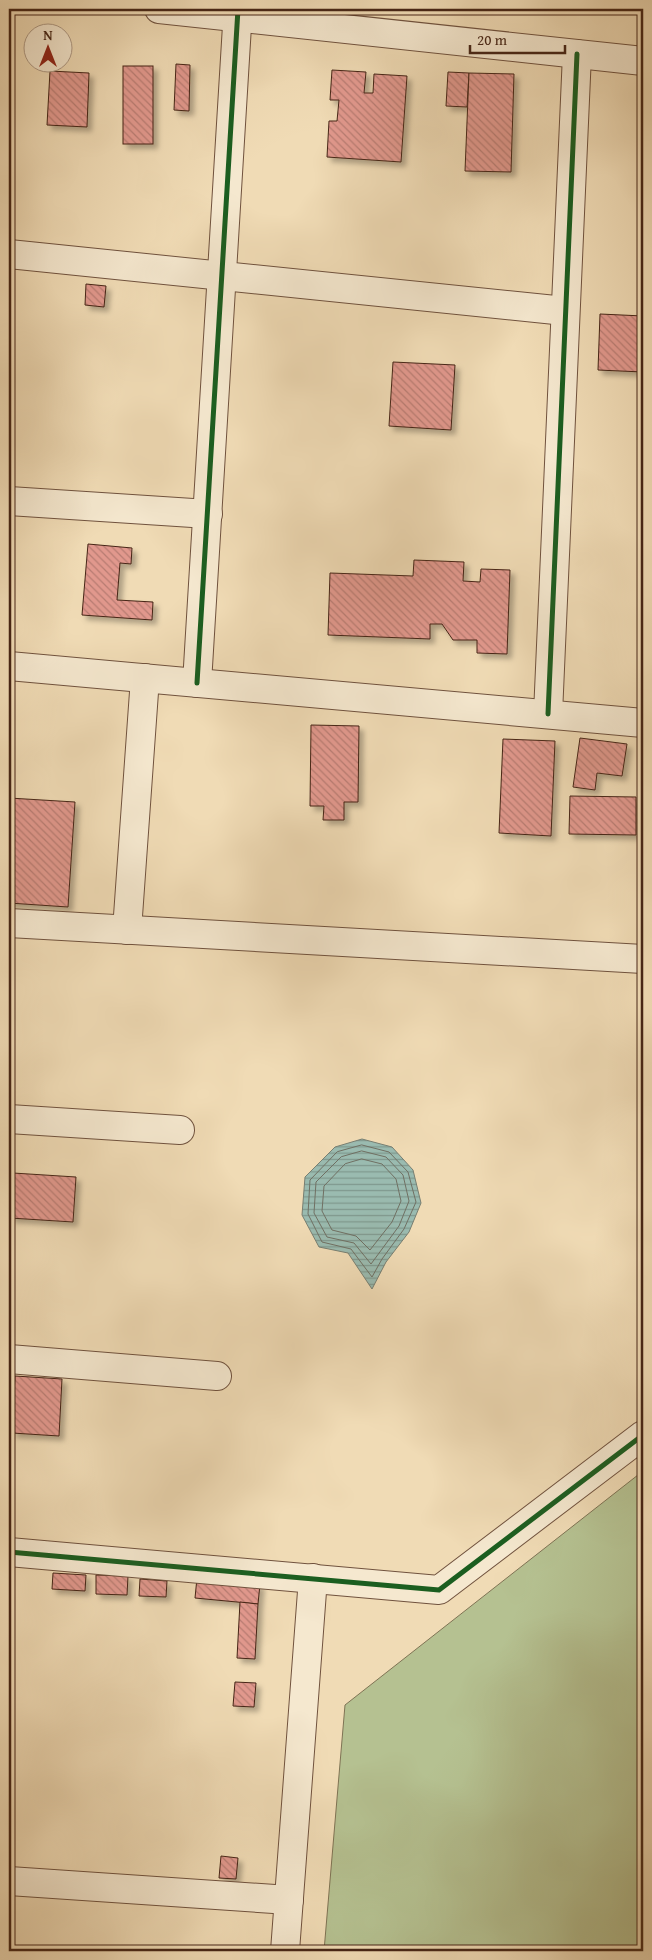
<svg xmlns="http://www.w3.org/2000/svg" width="652" height="1960" font-family="'Gentium Book Plus',serif">
<defs>
<pattern id="water-rules" width="6" height="5" patternUnits="userSpaceOnUse" patternTransform="scale(1.25)"><rect width="6" height="5" fill="#9abbb0"/><path d="M0 2.5h6" fill="none" stroke="#7f988e"/></pattern>
<pattern id="building-back-hatch" width="6" height="6" patternUnits="userSpaceOnUse" patternTransform="scale(1.25)"><rect width="6" height="6" fill="#e1988d"/><path d="M-1 5l2 2M0 0l6 6M5-1l2 2" fill="none" stroke="#b87c72"/></pattern>
<filter id="shadow"><feDropShadow dx="4.5" dy="4.5" stdDeviation="2.5" flood-color="#0004"/></filter>
</defs>
<rect width="100%" height="100%" fill="#f0dbb5"/>
<filter id="stains"><feTurbulence type="fractalNoise" baseFrequency=".004" numOctaves="4"/><feColorMatrix values="0 0 0 0 .2 0 0 0 0 .09 0 0 0 0 .02 0 0 0 .5 -.17"/></filter>
<radialGradient id="worn" r=".72"><stop offset=".6" stop-color="#630" stop-opacity="0"/><stop offset="1" stop-color="#630" stop-opacity=".3"/></radialGradient>
<path fill="#b5c191" stroke="#7e7354" d="M643,1471V1951H324L345,1705Z"/>
<path fill="url(#water-rules)" stroke="#787f72" d="M362,1139L392,1147L413,1170L421,1203L409,1232L386,1262L372,1289L348,1253L319,1247L302,1215L305,1177L335,1147Z"/>
<g fill="none" stroke-linecap="round" stroke-linejoin="round">
<g stroke="#707063" stroke-width="1">
<path d="M362,1145L389,1152L408,1172L416,1202L404,1229L382,1259L372,1277L351,1249L322,1242L308,1214L310,1180L337,1152Z"/>
<path d="M362,1151L386,1157L403,1175L409,1201L399,1226L371,1264L354,1243L327,1237L314,1213L316,1182L341,1157Z"/>
<path d="M362,1159L382,1164L396,1179L401,1201L392,1222L370,1250L356,1236L332,1230L322,1211L324,1186L345,1164Z"/>
</g>
</g>
<g fill="url(#building-back-hatch)" stroke="#462516" filter="url(#shadow)">
<path d="M176,64L190,65L189,111L174,110Z"/>
<rect x="123" y="66" width="30" height="78"/>
<path d="M332,70L366,72L364,93H373L374,74L407,76L401,162L327,157L329,121H337L339,100H330Z"/>
<path d="M50,71L89,73L87,127L47,125Z"/>
<path d="M448,72L469,73L467,107L446,106Z"/>
<path d="M469,73L514,74L511,172L465,171Z"/>
<path d="M86,284L106,286L104,307L85,305Z"/>
<path d="M600,314L643,316V372L598,370Z"/>
<path d="M393,362L455,365L451,430L389,426Z"/>
<path d="M88,544L132,548L131,564L120,563L117,600L153,602L152,620L82,615Z"/>
<path d="M414,560L464,562L463,581L480,582L481,569L510,570L507,654L477,653V640H453L442,624H430V639L328,635L330,573L413,576Z"/>
<path d="M311,725L359,726L358,802H344V820H323L324,806H310Z"/>
<path d="M580,738L627,744L622,776L597,773L595,790L573,787Z"/>
<path d="M503,739L555,741L551,836L499,833Z"/>
<path d="M570,796L636,797V835L569,834Z"/>
<path d="M9,798L75,802L68,907L9,903Z"/>
<path d="M13,1173L76,1177L73,1222L10,1218Z"/>
<path d="M15,1376L62,1379L59,1436L12,1433Z"/>
<path d="M53,1573L86,1575L85,1591L52,1589Z"/>
<path d="M96,1575L128,1576L127,1595L96,1594Z"/>
<path d="M197,1578L260,1584L258,1604L195,1598Z"/>
<path d="M140,1579L167,1581L166,1597L139,1596Z"/>
<path d="M240,1602L258,1604L255,1659L237,1658Z"/>
<path d="M235,1682L256,1683L254,1707L233,1706Z"/>
<path d="M221,1856L238,1858L236,1879L219,1878Z"/>
</g>
<g fill="none" stroke-linecap="round" stroke-linejoin="round">
<g stroke="#70523e" stroke-width="30">
<g id="minor">
<path d="M159,9L643,61"/>
<path d="M9,254L565,311"/>
<path d="M9,501L208,514"/>
<path d="M9,666L643,723"/>
<path d="M197,683L238,9"/>
<path d="M548,714L577,54"/>
<path d="M9,923L643,959"/>
<path d="M127,930L145,678"/>
<path d="M9,1119L180,1130"/>
<path d="M9,1359L217,1376"/>
<path d="M9,1552L439,1590L643,1435"/>
<path d="M9,1881L289,1900"/>
<path d="M285,1951L313,1578"/>
</g>
</g>
<use href="#minor" stroke="#f5e8cf" stroke-width="28"/>
<g stroke="#f5e8cf" stroke-width="8">
<g id="cycleway">
<path d="M197,683L238,9"/>
<path d="M548,714L577,54"/>
<path d="M9,1552L439,1590L643,1435"/>
</g>
</g>
<use href="#cycleway" stroke="#1b5e20" stroke-width="5"/>
</g>
<rect width="652" height="1960" fill="none" stroke="#f0dbb5" stroke-width="30"/>
<rect x="10" y="10" width="632" height="1940" fill="none" stroke="#462516" stroke-width="2.5"/>
<rect x="15" y="15" width="622" height="1930" fill="none" stroke="#462516"/>
<g transform="translate(48 48)"><circle r="24" fill="#f5e8cf" stroke="#af9a85"/>
<path d="M0-4L9 19L0 12L-9 19Z" fill="#8f2418"/>
<text y="-8" font-size="14" font-weight="bold" text-anchor="middle" fill="#462516">N</text>
</g>
<path d="M470 45v8h95v-8" fill="none" stroke="#462516" stroke-width="2.5"/>
<text x="477" y="45" font-size="15" fill="#462516" stroke="#f5e8cf" stroke-width="4" paint-order="stroke">20 m</text>
<rect width="100%" height="100%" filter="url(#stains)"/>
<rect width="100%" height="100%" fill="url(#worn)"/>
</svg>
